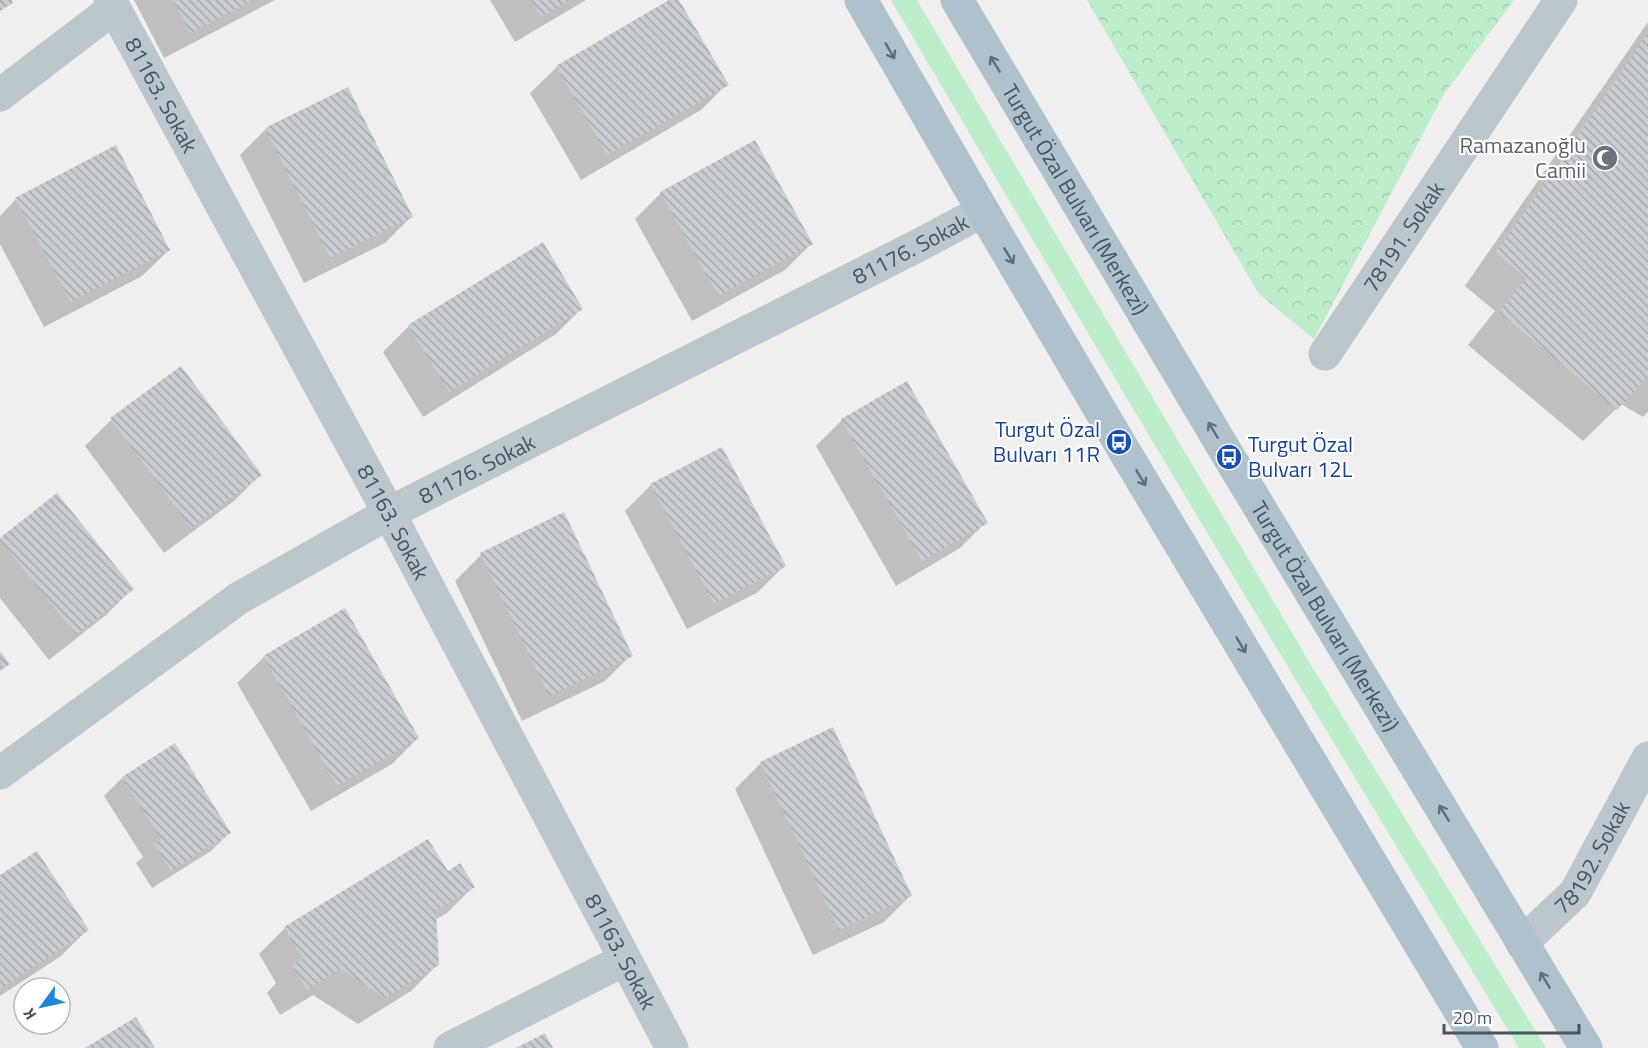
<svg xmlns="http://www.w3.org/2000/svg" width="1648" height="1048" font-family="'Titillium Web',sans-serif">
<defs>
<pattern id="park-crowns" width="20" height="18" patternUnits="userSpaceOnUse" patternTransform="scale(1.5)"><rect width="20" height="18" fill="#bdedca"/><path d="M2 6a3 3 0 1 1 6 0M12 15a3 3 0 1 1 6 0" fill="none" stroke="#a4cdb0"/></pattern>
<pattern id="building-back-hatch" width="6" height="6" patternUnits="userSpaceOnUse" patternTransform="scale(1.5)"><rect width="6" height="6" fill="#c8ccd0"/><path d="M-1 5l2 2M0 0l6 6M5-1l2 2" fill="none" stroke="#a4a8ac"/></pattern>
</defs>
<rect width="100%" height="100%" fill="#f0eeee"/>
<path fill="#bdedca" d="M891,0H917L1314,670L1546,1048H1519C1307,700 1097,351 891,0Z"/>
<path fill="url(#park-crowns)" d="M1087,0H1514L1444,94L1314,339L1259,294Z"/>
<g fill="#0003">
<path d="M134,0H275L164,58Z"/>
<path d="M490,0H586L515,42Z"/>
<path d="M672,0H677L727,84L701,110L581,180L530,93L557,67Z"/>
<path d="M1648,22V412L1643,417L1621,404L1583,441L1468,345L1495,311L1465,286Z"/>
<path d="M266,129L411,217L385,243L304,283L240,155Z"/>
<path d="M661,193L811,244L785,270L692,321L635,219Z"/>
<path d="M16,199L169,250L142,276L44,327L0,244V216Z"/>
<path d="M582,308L556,334L423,417L383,352L409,326Z"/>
<path d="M111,420L260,475L234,501L164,553L85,446Z"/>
<path d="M842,420L986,522L960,548L896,586L816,446Z"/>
<path d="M651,485L784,566L758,592L687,629L625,511Z"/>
<path d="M0,540L132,589L106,615L49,660L0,598Z"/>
<path d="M481,555L631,655L605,681L522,721L455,581Z"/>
<path d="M344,610L418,738L392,764L311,811L237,683L264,657Z"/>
<path d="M174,745L229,833L211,851L152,888L136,863L143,857L104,796L122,778Z"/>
<path d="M761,763L910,896L884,922L813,955L735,789Z"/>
<path d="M447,873L473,887L447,913L435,920L438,964L411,991L358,1024L313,995L280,1015L267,993L276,983L259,954L285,928Z"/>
<path d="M0,877L87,930L61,956L0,996Z"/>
</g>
<g fill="url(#building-back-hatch)">
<path d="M0,0H12L13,3L0,11Z"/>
<path d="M173,0H254L190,33Z"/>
<path d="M531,0H570L541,17Z"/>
<path d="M669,0H679L729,85L607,155L556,66Z"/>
<path d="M1648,33V376L1617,410L1499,312L1526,278L1496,253Z"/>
<path d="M348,87L413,217L330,258L265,128Z"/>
<path d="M755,140L813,244L718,296L660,192Z"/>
<path d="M116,145L170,250L71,302L15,198Z"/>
<path d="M543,242L583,309L449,392L408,325Z"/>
<path d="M181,366L262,475L191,528L110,418Z"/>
<path d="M907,381L988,523L922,561L841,419Z"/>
<path d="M722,447L786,566L714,604L650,484Z"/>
<path d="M57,493L134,589L76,635L0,540V538Z"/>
<path d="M564,512L633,656L549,696L480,553Z"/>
<path d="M345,608L419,738L337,786L263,656Z"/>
<path d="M0,651L10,664L0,671Z"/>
<path d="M833,727L912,896L839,930L760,762Z"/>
<path d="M175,743L231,833L171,871L154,844L161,839L122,777Z"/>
<path d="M428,839L448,871L460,863L475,887L436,911L439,965L385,998L340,969L307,990L292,966L303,959L284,927Z"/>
<path d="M37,851L89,930L0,989V875Z"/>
<path d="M136,1017L155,1048H85Z"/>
<path d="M545,1033L553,1048H516Z"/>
</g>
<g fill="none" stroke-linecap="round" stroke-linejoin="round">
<g stroke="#bcc7cd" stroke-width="33">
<path id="s1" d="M110,0L389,513L672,1048"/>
<path d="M0,95L114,8"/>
<path id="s2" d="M1325,354L1561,0"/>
<path id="s3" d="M0,773L239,598L389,513L919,245L983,211"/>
<path id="s4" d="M1522,943L1575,893L1648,758"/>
<path d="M450,1048L624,960"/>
</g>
<g stroke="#aec1cc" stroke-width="33">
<path d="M861,0L983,211L1119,442L1482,1048"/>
<path id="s5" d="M957,0L1229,457L1586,1048"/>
</g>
</g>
<defs><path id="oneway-shaft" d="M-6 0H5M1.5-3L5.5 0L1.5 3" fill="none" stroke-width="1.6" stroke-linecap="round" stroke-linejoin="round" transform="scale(1.5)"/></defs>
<g stroke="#606f77">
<use href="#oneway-shaft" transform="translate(890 51) rotate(60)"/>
<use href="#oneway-shaft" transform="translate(995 64) rotate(-121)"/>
<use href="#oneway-shaft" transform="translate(1009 256) rotate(59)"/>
<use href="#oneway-shaft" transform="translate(1213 430) rotate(-121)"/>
<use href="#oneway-shaft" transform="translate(1141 478) rotate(59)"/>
<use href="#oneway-shaft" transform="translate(1241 645) rotate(59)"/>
<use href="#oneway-shaft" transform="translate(1444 813) rotate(-121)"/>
<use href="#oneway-shaft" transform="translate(1545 980) rotate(-121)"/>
</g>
<defs>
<g id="mosque-disc" transform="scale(1.35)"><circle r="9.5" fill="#6b7280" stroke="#fff"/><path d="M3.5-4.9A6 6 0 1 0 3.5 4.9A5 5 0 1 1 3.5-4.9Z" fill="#fff"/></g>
<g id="bus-disc" transform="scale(1.35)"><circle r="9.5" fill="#1a4fb4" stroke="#fff"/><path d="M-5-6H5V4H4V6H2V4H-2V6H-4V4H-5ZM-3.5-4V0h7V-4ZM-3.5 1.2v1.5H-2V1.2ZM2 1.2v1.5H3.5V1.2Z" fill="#fff"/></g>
</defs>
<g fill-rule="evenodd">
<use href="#mosque-disc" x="1605" y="158"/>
<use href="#bus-disc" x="1119" y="442"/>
<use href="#bus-disc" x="1229" y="457"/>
</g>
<g text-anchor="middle" stroke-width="4.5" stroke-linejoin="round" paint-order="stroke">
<g font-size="22" fill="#46545b" stroke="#fff">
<text dy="8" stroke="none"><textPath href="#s1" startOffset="108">81163. Sokak</textPath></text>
<text dy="8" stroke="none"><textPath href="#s5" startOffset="232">Turgut Özal Bulvarı (Merkezi)</textPath></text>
<text dy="8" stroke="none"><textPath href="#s2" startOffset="141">78191. Sokak</textPath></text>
<text dy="8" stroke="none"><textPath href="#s3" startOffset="1053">81176. Sokak</textPath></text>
<text dy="8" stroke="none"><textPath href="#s3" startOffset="567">81176. Sokak</textPath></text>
<text dy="8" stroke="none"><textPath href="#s1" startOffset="594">81163. Sokak</textPath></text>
<text dy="8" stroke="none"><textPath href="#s5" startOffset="718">Turgut Özal Bulvarı (Merkezi)</textPath></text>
<text dy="8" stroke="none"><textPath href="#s4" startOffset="112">78192. Sokak</textPath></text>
<text dy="8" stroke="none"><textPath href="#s1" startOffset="1080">81163. Sokak</textPath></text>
</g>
<g font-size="22" fill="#5b616d" stroke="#fff" text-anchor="end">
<text x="1586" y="153">Ramazanoğlu<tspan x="1586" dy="25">Camii</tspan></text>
</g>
<g font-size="22" fill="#164399" stroke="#fff" text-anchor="end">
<text x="1100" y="437">Turgut Özal<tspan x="1100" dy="25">Bulvarı 11R</tspan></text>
<text x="1248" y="452" text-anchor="start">Turgut Özal<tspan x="1248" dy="25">Bulvarı 12L</tspan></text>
</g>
</g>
<g transform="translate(42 1006) rotate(237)"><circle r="28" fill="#ffffff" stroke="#b5bbbd" stroke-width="1.5"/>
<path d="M0-4.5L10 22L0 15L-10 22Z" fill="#1d86db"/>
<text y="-9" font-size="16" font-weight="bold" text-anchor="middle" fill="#46545b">K</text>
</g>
<path d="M1444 1024v9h135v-9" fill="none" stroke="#46545b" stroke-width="3"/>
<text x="1453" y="1024" font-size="18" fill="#46545b" stroke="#ffffff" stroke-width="4.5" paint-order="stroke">20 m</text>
</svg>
